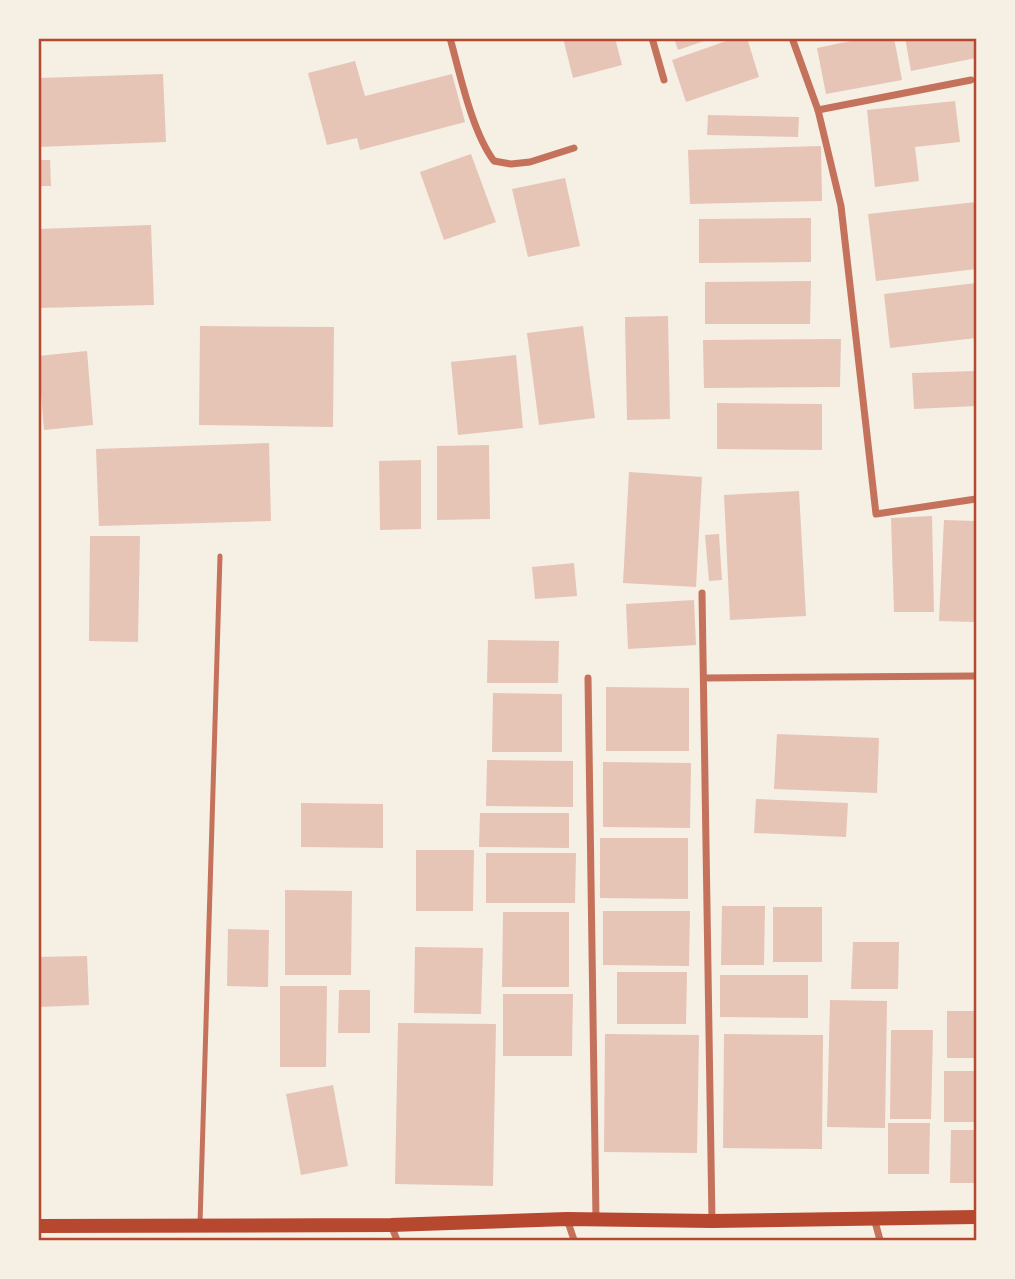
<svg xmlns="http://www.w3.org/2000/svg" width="1015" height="1279" font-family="'PT Serif',serif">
<rect width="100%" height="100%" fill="#f6efe4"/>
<g fill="#e6c5b7">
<path d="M563,38H615L622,65L573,78Z"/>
<path d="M674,38H710V39L678,50Z"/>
<path d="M735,38H747L759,77L686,102L672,60Z"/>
<path d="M865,38H894L902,80L826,94L817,48Z"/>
<path d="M905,38H976V58L911,71Z"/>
<path d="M355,61L365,96L452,74L465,122L360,150L357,138L327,145L308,73Z"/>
<path d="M163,74L166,142L38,147V78Z"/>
<path d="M955,101L960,142L915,147L919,181L875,187L867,110Z"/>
<path d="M708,115L799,117L798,137L707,135Z"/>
<path d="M821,146L822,201L690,204L688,150Z"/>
<path d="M471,154L496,222L444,240L420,172Z"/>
<path d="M38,160H50L51,186H38Z"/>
<path d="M565,178L580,246L528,257L512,189Z"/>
<path d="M976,202V269L876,281L868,214Z"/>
<path d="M811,218V262L699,263V219Z"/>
<path d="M151,225L154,305L38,308V229Z"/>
<path d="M811,281L810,324H705V282Z"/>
<path d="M976,283V338L890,348L884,294Z"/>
<path d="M668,316L670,419L627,420L625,317Z"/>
<path d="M200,326L334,327L333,427L199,425Z"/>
<path d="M583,326L595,418L539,425L527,333Z"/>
<path d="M841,339L840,387L704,388L703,340Z"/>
<path d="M87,351L93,425L44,430L38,356Z"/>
<path d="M516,355L523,428L458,435L451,362Z"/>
<path d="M976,371V406L914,409L912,373Z"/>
<path d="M717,403L822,404V450L717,449Z"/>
<path d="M269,443L271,521L99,526L96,449Z"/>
<path d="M489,445L490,519L437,520V446Z"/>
<path d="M421,460V529L380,530L379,461Z"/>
<path d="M629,472L702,477L696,587L623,583Z"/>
<path d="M799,491L806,616L730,620L724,495Z"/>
<path d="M932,516L934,612H894L891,518Z"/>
<path d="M944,520L976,521V622L939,621Z"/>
<path d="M719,534L722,580L709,581L705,535Z"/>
<path d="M90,536H140L138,642L89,641Z"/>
<path d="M574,563L577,596L535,599L532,567Z"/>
<path d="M694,600L696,645L628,649L626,604Z"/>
<path d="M488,640L559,641L558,683H487Z"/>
<path d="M606,687L689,688V751H606Z"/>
<path d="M493,693L562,694V752H492Z"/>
<path d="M777,734L879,738L877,793L774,789Z"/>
<path d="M487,760L573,761V807L486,806Z"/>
<path d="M603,762L691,763L690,828L603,827Z"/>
<path d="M756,799L848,803L846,837L754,833Z"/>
<path d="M301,803L383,804V848L301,847Z"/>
<path d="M480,813H569V848L479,847Z"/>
<path d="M600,838H688V899L600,898Z"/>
<path d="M416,850H474L473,911H416Z"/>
<path d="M486,853H576L575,903H486Z"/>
<path d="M285,890L352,891L351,975H285Z"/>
<path d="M722,906H765L764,965H721Z"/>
<rect x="773" y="907" width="49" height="55"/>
<path d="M603,911H690L689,966L603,965Z"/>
<path d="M503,912H569V987H502Z"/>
<path d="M228,929L269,930L268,987L227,986Z"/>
<path d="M853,942H899L898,989H851Z"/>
<path d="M415,947L483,948L481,1014L414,1013Z"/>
<path d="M87,956L89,1005L38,1007V957Z"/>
<path d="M617,972H687L686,1024H617Z"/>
<path d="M720,975H808V1018L720,1017Z"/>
<path d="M280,986H327L326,1067H280Z"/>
<path d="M339,990H370V1033H338Z"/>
<path d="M503,994H573L572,1056H503Z"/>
<path d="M830,1000L887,1001L885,1128L827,1127Z"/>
<rect x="947" y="1011" width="29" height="47"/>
<path d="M398,1023L496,1024L493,1186L395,1184Z"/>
<path d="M891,1030H933L931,1119H890Z"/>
<path d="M605,1034L699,1035L697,1153L604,1152Z"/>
<path d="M724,1034L823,1035L822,1149L723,1148Z"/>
<rect x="944" y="1071" width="32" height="51"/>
<path d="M333,1085L348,1166L301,1175L286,1094Z"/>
<path d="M888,1123H930L929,1174H888Z"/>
<path d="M951,1130H976V1183H950Z"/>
</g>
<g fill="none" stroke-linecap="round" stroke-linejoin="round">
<path stroke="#c5725c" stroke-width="5" d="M200,1224L220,556"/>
<g stroke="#c5725c" stroke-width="7">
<path d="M450,38C460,74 472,132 494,161L511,164L530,162L574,148"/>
<path d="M652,38L664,80"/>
<path d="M792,38L818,110L841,206L876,514L976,499"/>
<path d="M818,110L971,80"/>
<path d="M702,593L712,1221"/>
<path d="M588,678L596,1219"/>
<path d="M704,678L976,676"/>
<path d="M874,1218L880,1240"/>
<path d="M567,1219L574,1240"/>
<path d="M391,1225L397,1240"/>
</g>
<path stroke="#b5482f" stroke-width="14" d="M38,1226L391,1225L567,1219L712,1221L976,1217"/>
</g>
<rect width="1015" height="1279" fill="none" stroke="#f6efe4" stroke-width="80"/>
<rect x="40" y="40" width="935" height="1199" fill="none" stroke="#b5482f" stroke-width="2.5"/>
</svg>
